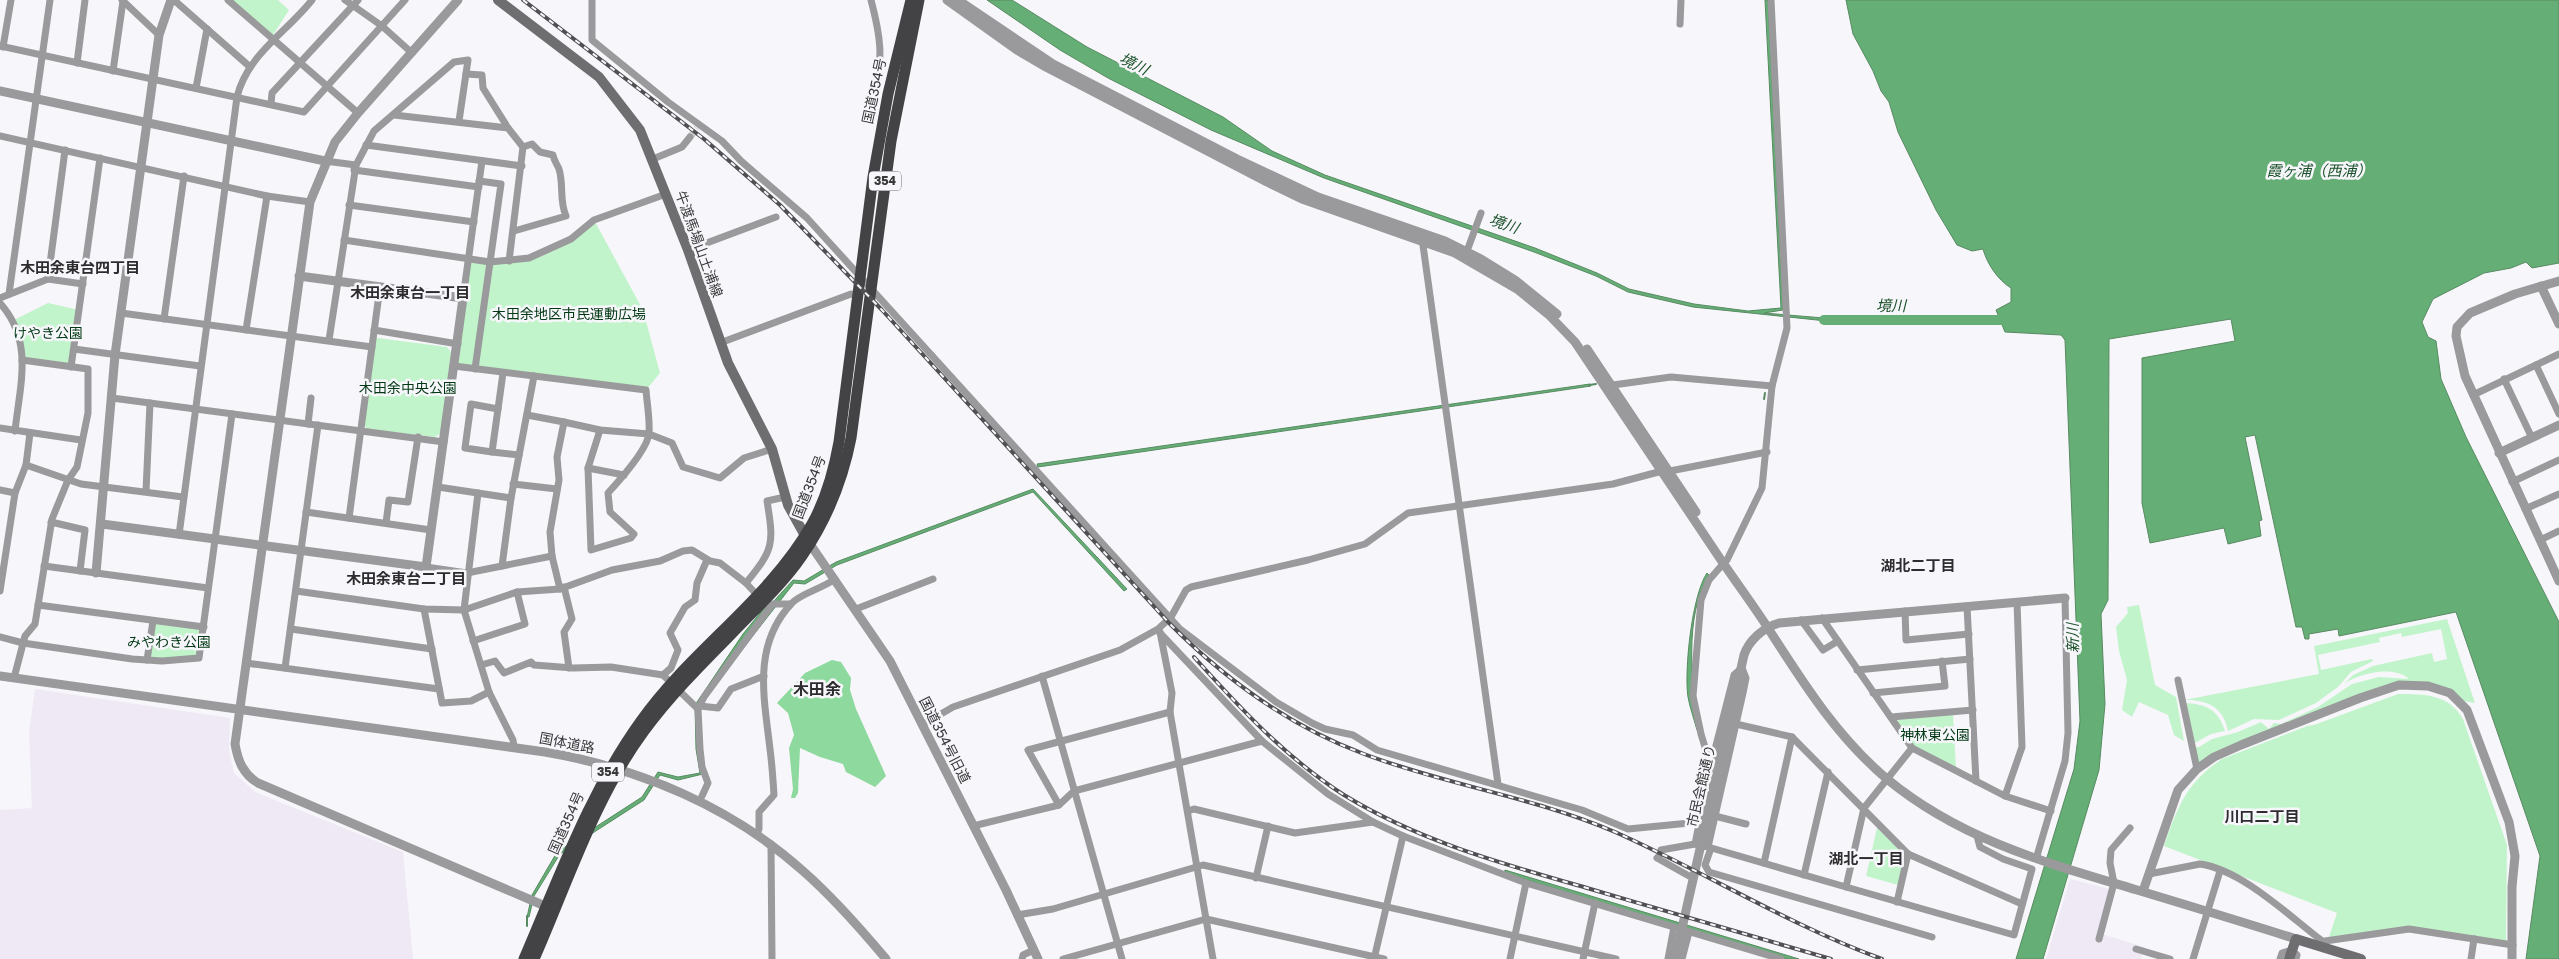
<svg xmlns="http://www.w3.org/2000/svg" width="2559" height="959" font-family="'Golos Text','Noto Sans JP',sans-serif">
<rect width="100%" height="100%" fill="#f7f6fa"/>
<g fill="#eee9f4">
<path d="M35,689L230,718L229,750L234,773L255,792L403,852L413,959H0V810L32,808L29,732Z"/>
<path d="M2070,879L2113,890L2102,934L2144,947L2141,959H2046Z"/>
</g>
<g fill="#c2f4cb">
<path d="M232,0H278L289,10L273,35Z"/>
<path d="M594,220L643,310L660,373L646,390L454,366L469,258L509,261L558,247Z"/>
<path d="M48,303L79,310L71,367L22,360L14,320Z"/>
<path d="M378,338L447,347L451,352L441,433L435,437L367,429L364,425L375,339Z"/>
<path d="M2139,605L2155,685L2176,697L2184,741L2174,735L2168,715L2139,702L2132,717L2122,710L2127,680L2119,651L2116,627L2128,613L2127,607Z"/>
<path d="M2447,619L2475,703L2463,701L2458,696L2398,683L2198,767L2193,747H2199L2212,739L2238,732L2261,722L2269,729L2274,723L2281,724L2318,707L2352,684L2379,677L2409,679C2394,665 2359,673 2344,684L2353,675L2373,666L2432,653L2434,662L2447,659L2441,629L2402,637L2401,633L2379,638L2380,642L2318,655L2321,670L2372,659L2373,661L2351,672L2338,687L2316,703L2279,720L2254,719L2228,731C2224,707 2206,699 2184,700L2319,674L2314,646Z"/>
<path d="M153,621L204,627L199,658L147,660Z"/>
<path d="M2398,694C2424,694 2449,694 2463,719L2507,845L2506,942L2409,928L2329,937L2337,913L2164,846C2178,806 2186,783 2222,759L2307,726L2314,725Z"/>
<path d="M2184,703C2206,704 2218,709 2225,731L2211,734L2193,744Z"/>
<path d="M1953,714L1956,768L1914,747L1897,722L1899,719Z"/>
<path d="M1877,828L1905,855L1898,885L1866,876Z"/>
</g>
<path fill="#8ed99e" d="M832,660L841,662L851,678L850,690L856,709L886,776L875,787L846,772L843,764L820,757L800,748L798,793L795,798H791L793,789L789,748L794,735L788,713L777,703L805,673Z"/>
<g fill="#65ae75" stroke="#588b63">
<path d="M987,0H1012L1087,47L1223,117L1272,151L1325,175L1535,248L1597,273L1629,289L1694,304L1748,311L1781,308L1765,0H1768L1783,310L1764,313L1836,319V322L1693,307L1628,292L1596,276L1534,252L1324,178L1211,130L1108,78L1060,50Z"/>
<path d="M1846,0H2559V263L2532,268L2526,262L2511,268L2484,273L2433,299L2422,322L2428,337L2436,341L2441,379L2466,437L2559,622V959H2526L2540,856L2456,612L2339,636L2338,629L2309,634V639H2305L2302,627H2296L2255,435L2245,437L2262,520L2259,521L2261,536L2228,544L2224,528L2150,543L2142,503V358L2235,341L2231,319L2109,339L2108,600L2101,614L2105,704L2099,770L2043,959H2016L2074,769L2080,721L2065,340L2061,335L2005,332L1996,310L2011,302V288C1998,280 1987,264 1983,249L1972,251L1957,245L1936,210L1898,132L1889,102L1881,91L1873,71L1853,34Z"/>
<path d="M1590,384L1591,386L1038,467L1037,464Z"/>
<path d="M1033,489L1127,589L1124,591L1033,492L837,565L805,584L794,583L698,706L703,774L678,780L660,775L644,800L560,854L534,896L529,917H527L532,895L557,852L642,797L658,772L678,777L700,773L696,749L695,705L743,634L769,602H773L793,580L804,581L836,562Z"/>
<path d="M1707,573L1709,575C1683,617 1693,683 1697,730C1694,719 1690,708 1688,697C1684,670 1692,595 1707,573Z"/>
<path d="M1505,870L1799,959H1787L1504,873Z"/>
</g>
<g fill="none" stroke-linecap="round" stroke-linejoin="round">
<g stroke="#588b63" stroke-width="2">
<path d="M1589,385L1596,384"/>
<path d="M1764,399L1765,393"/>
<path d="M527,916V926"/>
</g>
<path stroke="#65ae75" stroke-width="10" d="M1824,320H2014"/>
<path stroke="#d1d0d4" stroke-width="7" stroke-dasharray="7 3.5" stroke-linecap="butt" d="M690,137L697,128"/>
<g stroke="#9a999b" stroke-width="7">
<path d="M122,0L159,35"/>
<path d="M174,0L249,66"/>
<path d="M228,0L358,113"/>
<path d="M345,0L382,26L412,53"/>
<path d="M592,0V40L668,102L722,141L741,161L807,218L1180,629L1276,702L1312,723L1325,729L1353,735L1377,750L1582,810L1628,829L1700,822"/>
<path d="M871,0C881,38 883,56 875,94"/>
<path d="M1680,24L1681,0"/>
<path d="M0,46L304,112L405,0"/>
<path d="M3,47L11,0"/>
<path d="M77,63L85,0"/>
<path d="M113,71L123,1"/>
<path d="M466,74L482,75L483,88L508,128"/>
<path d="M196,88L207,29"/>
<path d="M271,104L272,93L358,0"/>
<path d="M394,115L508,128L523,147L509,261"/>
<path d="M0,136L267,196L310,202"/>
<path d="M366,145L522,166"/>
<path d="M653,159L682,147L690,137"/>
<path d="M325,161L356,165"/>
<path d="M354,170L479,187"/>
<path d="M349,205L474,222"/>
<path d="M514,231L566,216C559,201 564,185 559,169C557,164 554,161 553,155L540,152L532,144L523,147"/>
<path d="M1422,238L1498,784"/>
<path d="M344,240L490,262L529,258L571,239L594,220L666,194"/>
<path d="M688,250L776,217"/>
<path d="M1467,251L1481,213"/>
<path d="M48,279L65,150"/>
<path d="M9,294L50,0"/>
<path d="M0,298L48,279L83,284"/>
<path d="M463,298L482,161"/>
<path d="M0,303C34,341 20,384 15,431"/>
<path d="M121,313L372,347"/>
<path d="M164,319L184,176"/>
<path d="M246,330L267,196"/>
<path d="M374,330L458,344"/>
<path d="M329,340L356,165L374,131L454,62L468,60L459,121"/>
<path d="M720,343L851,294"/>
<path d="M74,349L200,366"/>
<path d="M2536,365L2559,414"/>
<path d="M454,366L646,390C647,404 650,419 649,433C648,449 619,481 608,493L610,512L634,534L631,538L591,550L588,468L600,430"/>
<path d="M71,367L100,158"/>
<path d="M475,369L501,184L479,181"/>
<path d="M503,373L492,452L519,455"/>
<path d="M2504,379L2532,438"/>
<path d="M1613,385L1671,377L1772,386"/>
<path d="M2473,395L2559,354"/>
<path d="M112,398L444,442"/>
<path d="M527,415L564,422"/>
<path d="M308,424L311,398"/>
<path d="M0,428L81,440"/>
<path d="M492,452L465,448L471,404L498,409"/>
<path d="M26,465L81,484L183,497"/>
<path d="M588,468L624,475"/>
<path d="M1666,474L1670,471L1767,452"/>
<path d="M2512,482L2559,460"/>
<path d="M513,484L557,489"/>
<path d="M438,487L511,498"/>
<path d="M0,490L15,493L26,465L30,433"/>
<path d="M146,491L150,403"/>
<path d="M478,493L464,610L489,692L513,740L514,747"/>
<path d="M2525,509L2559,494"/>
<path d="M306,512L431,530"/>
<path d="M349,518L380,287"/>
<path d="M51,522L85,530L80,571"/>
<path d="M386,523L389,500L408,502L418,437"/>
<path d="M179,535L237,97C247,55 286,33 312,0"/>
<path d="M2540,540L2559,531"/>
<path d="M1727,560L1762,488L1772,386L1787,328L1771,0"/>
<path d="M44,566L208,588"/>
<path d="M502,566L511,498L534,376"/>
<path d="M426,567L467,573L552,556"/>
<path d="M746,583C774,549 774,544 767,501L785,497"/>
<path d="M564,587L572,619L564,632L569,668"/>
<path d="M560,589L552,556L550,532L559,480L557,457L564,422L600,430L649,434L672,443L683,467L720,478L744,458L772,449"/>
<path d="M0,591L15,493"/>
<path d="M296,591L424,609L464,610L517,592L560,589L612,570L660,561L683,551L692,550L710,561L720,563L746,583L757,595"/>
<path d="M769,604H790"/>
<path d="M38,605L204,627"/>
<path d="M1967,606L1976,781"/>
<path d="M424,609L442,703L471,701L489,692"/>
<path d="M856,609L933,579"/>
<path d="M1905,611L1906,640L1969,634"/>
<path d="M1822,618L1912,748L2005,796L2051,811"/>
<path d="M1801,620L1823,650L1838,641"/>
<path d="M291,629L432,649"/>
<path d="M1160,632L1172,693L1170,712L1179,764L1213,959"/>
<path d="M1160,633L1262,741L1328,794L1373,822L1403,836L1526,883L1781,959"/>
<path d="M0,637L23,643L132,659L162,661L199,658L232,414"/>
<path d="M473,641L525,624L517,592"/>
<path d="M147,660L153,621"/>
<path d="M246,663L439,689"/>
<path d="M481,665L495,661L504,673L531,662L534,665L573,668L611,667L663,675"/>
<path d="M285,668L318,425"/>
<path d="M1742,668L1746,678L1743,693L1708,847L1695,844L1712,761L1734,675Z"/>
<path d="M1857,670L1970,659"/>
<path d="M1042,676L1122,959"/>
<path d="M14,678L25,636L35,624L52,519L68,480L77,467L88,413V369L22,360"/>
<path d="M2178,680L2197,769"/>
<path d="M1873,693L1945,686L1942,661"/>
<path d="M700,706L718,708L731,689L764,676"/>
<path d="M698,709L663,675L671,668L678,650L670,633L685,607L695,600L697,583L707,560"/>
<path d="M1891,717L1973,710"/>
<path d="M1736,724L1792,737L1908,854L2022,904"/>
<path d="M922,725L953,707L1120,650L1158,629L1171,617L1186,590L1191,587L1308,560L1365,544L1408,513L1613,484L1666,470"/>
<path d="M1912,748L1864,808L1846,887L2014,935L2032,869L2003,859L1980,847L1977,836"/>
<path d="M1712,761L1708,757L1701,734L1693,696L1701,600L1709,580L1723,564"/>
<path d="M702,796L708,783L702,767L700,749L698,709L704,697L771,606"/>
<path d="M2005,796L2022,747L2017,602"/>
<path d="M1059,805L1028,750L1170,712"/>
<path d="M1188,811L1194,809L1295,833L1373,822"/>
<path d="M1715,816L1746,824"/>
<path d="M973,826L1059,805L1074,791L1262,741"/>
<path d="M757,834L759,829V812L774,795C773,779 772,764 770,749C764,697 752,645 792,603C800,594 823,588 835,579"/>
<path d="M771,844L772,959"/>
<path d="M1708,847L1846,887"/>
<path d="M1711,848L1705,865L1709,872L1932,937"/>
<path d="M1661,850L1695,844"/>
<path d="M1659,856L1657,858L1689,876"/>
<path d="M2036,859L2065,761L2068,733L2065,598"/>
<path d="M1764,863L1792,737"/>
<path d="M2149,874L2200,864C2242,870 2288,915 2321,940"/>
<path d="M1804,875L1828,772"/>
<path d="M1256,878L1268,826"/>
<path d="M1897,902L1908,854"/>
<path d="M1017,915L1053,909L1203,865L1616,959"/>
<path d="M2099,939L2114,883L2110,863L2111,850L2130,828"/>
<path d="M2325,941L2409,929L2513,945"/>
<path d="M2136,949L2170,959"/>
<path d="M1022,959L1023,955L1034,950"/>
<path d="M1063,959L1206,919L1384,959"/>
<path d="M1374,959L1403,836"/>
<path d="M1510,959L1526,883"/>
<path d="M1583,959L1595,903"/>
<path d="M1668,959L1674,927"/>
<path d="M1682,959L1689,932"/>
<path d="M2193,959L2220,871"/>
<path d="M2280,959L2282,953L2292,950L2297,955L2296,959"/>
<path d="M2471,959L2474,939"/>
</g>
<g stroke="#9a999b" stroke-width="9">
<path d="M458,0L358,113L335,142L310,202L235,744C238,761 243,774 258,783L552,909"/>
<path d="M947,0L1017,50L1046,67L1267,182L1302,199L1455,253L1517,289L1549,315L1575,342L1713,548C1730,574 1749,599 1766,625C1802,681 1836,736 1887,779C1961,840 2047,863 2137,890C2190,906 2243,922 2296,939"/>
<path d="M958,0L1053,64L1237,159L1318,197L1445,241L1481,259L1515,280L1557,314"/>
<path d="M0,91L325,161"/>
<path d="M2559,281L2515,294L2470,313L2457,327L2456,336L2465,376L2559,581"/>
<path d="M2541,286L2559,324"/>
<path d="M1587,349L1696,512"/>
<path d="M2499,453L2559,425"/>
<path d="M102,524L426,567L463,298L299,276"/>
<path d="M810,544L890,661L1006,890L1038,959"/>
<path d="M96,573L115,355L159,35L171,0"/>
<path d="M0,676L545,752C639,768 732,807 803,871C834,898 860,928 886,959"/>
<path d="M2143,891L2178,790L2197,769L2214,757L2241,745L2360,698L2399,685L2428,686L2450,693L2467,710L2509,822L2515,856L2512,887V959"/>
<path d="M1675,959L1744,655C1749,640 1764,627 1779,623L2065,598"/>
</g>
<g stroke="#6e6d70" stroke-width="10">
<path d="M498,0L599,77L640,130L688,250L728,363L772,449L788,505L808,541"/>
<path d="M2289,959L2296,939L2361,959"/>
</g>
<g stroke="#434244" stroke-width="11">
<path d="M524,959C559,878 589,793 641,721C691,650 769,600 812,524C826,499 834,470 839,442L873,177L888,94L911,0"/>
<path d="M534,959C568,882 594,799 644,731C675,689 713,653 749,616C768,597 787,578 802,556C826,521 843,479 851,438L891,141L919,0"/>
</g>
<g stroke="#504f52" stroke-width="4">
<g id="rail">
<path d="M523,0L704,139L780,205L882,310L1170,624C1226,680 1289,726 1364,754C1446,785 1534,797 1615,832C1705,872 1789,925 1882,959"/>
<path d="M1194,657C1239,707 1286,758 1344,795C1419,841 1503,864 1587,888C1668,912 1749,935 1831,959"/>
</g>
</g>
<use href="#rail" stroke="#f7f6fa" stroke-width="2" stroke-dasharray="5.5" stroke-linecap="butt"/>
</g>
<g text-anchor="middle" stroke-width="5" stroke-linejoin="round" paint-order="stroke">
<g fill="#f7f6fa" stroke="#727174" stroke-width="1">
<rect x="869" y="171.5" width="32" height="19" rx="4"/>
<rect x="592" y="762.5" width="32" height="19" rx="4"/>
</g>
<g font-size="12" font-weight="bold" fill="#39383a">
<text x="885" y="185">354</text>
<text x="608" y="776">354</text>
</g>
<g font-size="14" fill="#39383a" stroke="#f7f6fa">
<text transform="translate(874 91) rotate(-78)" y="5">国道354号</text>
<text transform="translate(699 244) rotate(70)" y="5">牛渡馬場山土浦線</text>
<text transform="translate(809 487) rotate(-69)" y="5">国道354号</text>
<text transform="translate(945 740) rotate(63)" y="5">国道354号旧道</text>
<text transform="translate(567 743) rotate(11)" y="5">国体道路</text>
<text transform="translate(1701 786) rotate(-77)" y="5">市民会館通り</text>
<text transform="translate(566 823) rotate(-66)" y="5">国道354号</text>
</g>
<g font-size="14" fill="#003813" stroke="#f7f6fa">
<text x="569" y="319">木田余地区市民運動広場</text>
<text x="48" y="338">けやき公園</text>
<text x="408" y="393">木田余中央公園</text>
<text x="169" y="647">みやわき公園</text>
<text x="1935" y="740">神林東公園</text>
</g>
<g font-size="15" font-style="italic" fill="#1b512a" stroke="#f7f6fa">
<text transform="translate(1134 64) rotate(27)" y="5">境川</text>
<text x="2319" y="176">霞ヶ浦（西浦）</text>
<text transform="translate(1504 224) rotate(19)" y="5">境川</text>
<text x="1891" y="311">境川</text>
<text transform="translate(2073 638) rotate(-91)" y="5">新川</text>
</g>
<g font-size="15" font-weight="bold" fill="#2e2c2f" stroke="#f7f6fa">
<text x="80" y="273">木田余東台四丁目</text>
<text x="410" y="298">木田余東台一丁目</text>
<text x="1918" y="571">湖北二丁目</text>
<text x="406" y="584">木田余東台二丁目</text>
<text x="2262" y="822">川口二丁目</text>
<text x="1866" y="864">湖北一丁目</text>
</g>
<g font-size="16" font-weight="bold" fill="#2e2c2f" stroke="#f7f6fa">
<text x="817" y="695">木田余</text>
</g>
</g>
</svg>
